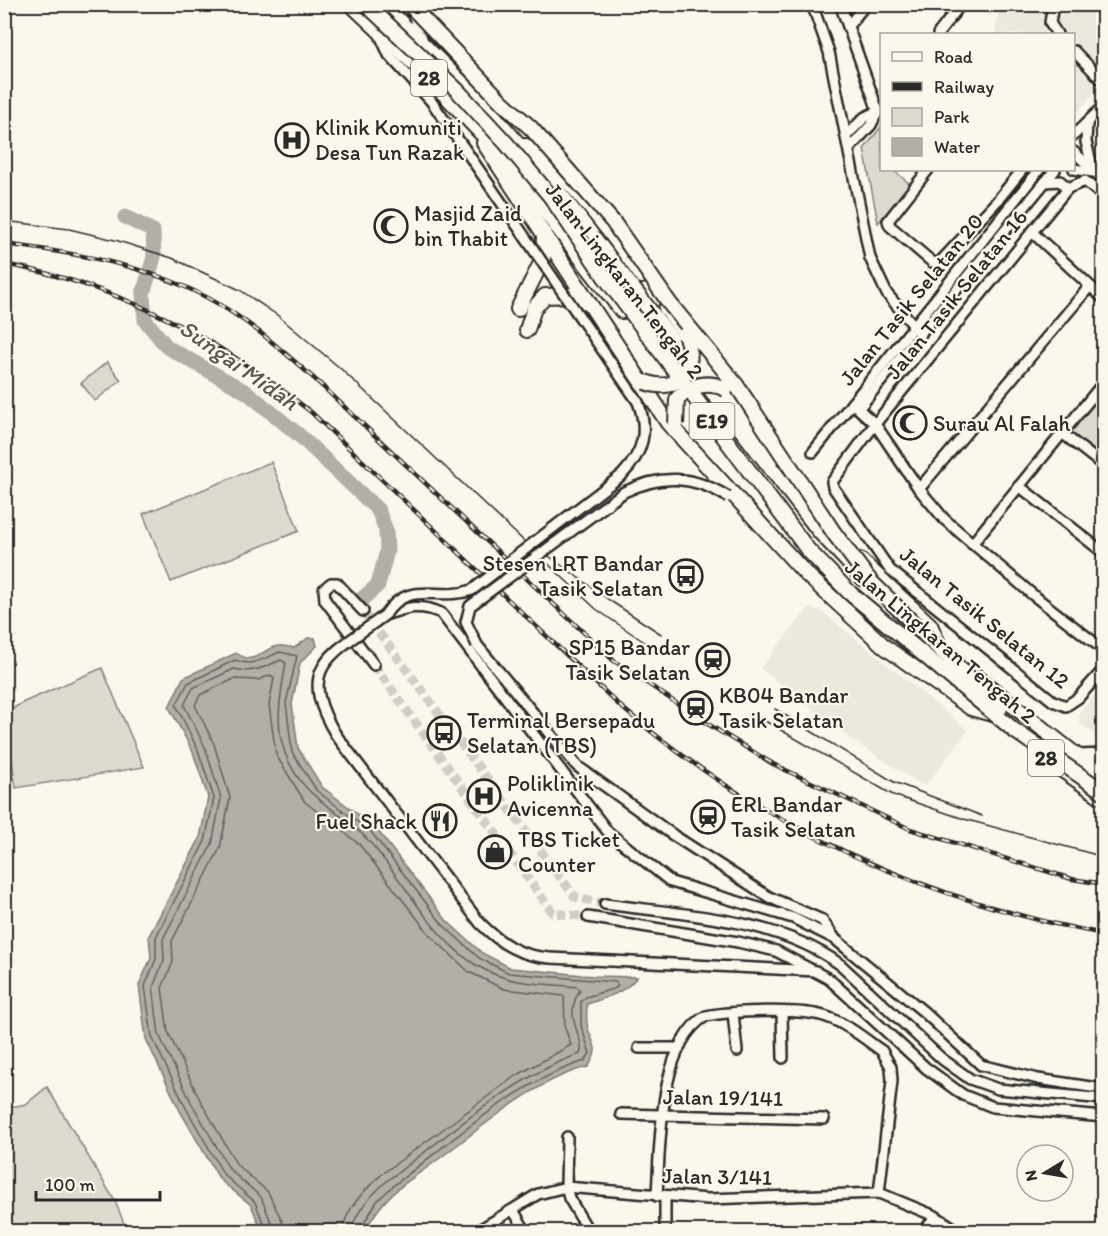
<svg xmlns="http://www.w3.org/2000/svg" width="1108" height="1236" font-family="Itim,sans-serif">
<rect width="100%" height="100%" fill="#fbf7ec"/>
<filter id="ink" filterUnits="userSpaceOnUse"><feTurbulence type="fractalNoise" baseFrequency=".0167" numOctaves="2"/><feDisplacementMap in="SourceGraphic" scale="12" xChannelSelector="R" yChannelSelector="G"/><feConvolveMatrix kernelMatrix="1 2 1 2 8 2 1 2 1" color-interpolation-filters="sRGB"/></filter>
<g filter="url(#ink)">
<g fill="#ebe8de">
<path d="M1000,5H1103V83L1074,116V34H995Z"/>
<path d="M809,608L820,610L968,730L926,785H922L852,740L760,668Z"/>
<path d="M1103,686V739L1079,723L1080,712Z"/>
</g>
<g fill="#dddad0" stroke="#84827e" stroke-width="1.5">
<path d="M881,127L882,170H893L910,184L878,223L864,149Z"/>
<path d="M107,362L121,380L95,401L81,383Z"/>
<path d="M1103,386V461L1067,432Z"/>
<path d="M271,462L299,531L171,582L143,514Z"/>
<path d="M102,668L144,767L16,788L5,713L24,702Z"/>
<path d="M47,1087L115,1201L127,1231H5V1108L26,1104Z"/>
</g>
<path fill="#b1afa7" stroke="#7b7a75" stroke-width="1.5" d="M308,638H315L317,646L300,663L292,704L298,748L322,787L375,827L447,921L482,953L511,968L593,976L637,977C623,994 607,997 587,1004C587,1010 586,1017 587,1023C590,1044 603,1045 588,1067C539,1077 477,1131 436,1161C418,1175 396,1187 382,1205C375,1213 370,1223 364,1231H262L251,1205L220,1180L180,1111L146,1039L139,985L151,958L149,936L200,838L208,797L193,752L169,707L183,678L236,653C257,667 260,649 278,646C282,645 289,647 294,648Z"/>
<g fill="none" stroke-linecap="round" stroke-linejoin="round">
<g stroke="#61605d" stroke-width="1.5">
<path d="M267,1232L255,1202L224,1175L186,1108L152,1037L145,986L156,959V937L205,841L214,798L198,750L176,705L188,683L235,660C253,667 263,659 280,652L297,656L286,703L292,752L317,791L371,832L443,925L479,958L509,973L615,982L618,985L616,988L586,997L581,1001V1026L590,1053L585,1061C516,1082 450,1143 393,1186L377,1201L359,1232"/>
<path d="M275,1232L261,1197L230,1170L192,1104L159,1035L153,987L164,960L163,939L212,844L221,798L205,747L184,705L193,688L234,669C253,674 264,667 281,660L286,663C281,692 274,724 285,753C302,799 337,807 366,838C403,877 429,936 476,965C511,986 539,983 577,987L580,990C561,1019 587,1039 580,1054C515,1075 444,1139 388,1180C375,1192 353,1212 352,1232"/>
<path d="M284,1232L282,1221L268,1192L237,1165L200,1100L168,1032L162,988L173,962L172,941L220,848L230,798L214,744L195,705L200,695L234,679L258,680L271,675L274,678L269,705L276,755L305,802L359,844L430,935L469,972L504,989L564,996L565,1028L571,1045L514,1077L382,1174C367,1188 344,1209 343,1232"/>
</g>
<path stroke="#b1afa7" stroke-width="15" d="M125,217L153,231L154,257L143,294L145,320L167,347L248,393L300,436L378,510L386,530L387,551L378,585L362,599"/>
<g stroke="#d1cec5" stroke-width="9" stroke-dasharray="9 4.5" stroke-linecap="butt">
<path d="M363,611L575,897L605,904"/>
<path d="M374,665L553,913L588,917"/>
</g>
<g stroke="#2b2b2b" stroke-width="14">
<g id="minor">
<path d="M812,4L829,52L870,258L887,294L921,334"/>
<path d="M840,4L878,111"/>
<path d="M1053,4L1050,23L1057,34"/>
<path d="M410,7L422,38"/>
<path d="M848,26L866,4"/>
<path d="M938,34L961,4"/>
<path d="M380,35L389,55L431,101L464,148"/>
<path d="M1074,51L1104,82"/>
<path d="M1087,123L1086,142L1093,170"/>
<path d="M847,135L865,117L878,111L871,125L849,149"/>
<path d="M1074,135L1104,106"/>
<path d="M1074,152L1104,180"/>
<path d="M1074,169L1093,172"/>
<path d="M928,170L888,221L890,226L932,262L939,263L997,201L1022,170"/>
<path d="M1045,182L1060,181L1068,188"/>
<path d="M1104,197L1085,181L1068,188L875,424L832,482L833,487L890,570L1053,701L1066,706L1078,698L1104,669"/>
<path d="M1032,232L1104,299"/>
<path d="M852,403L875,424L919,489L944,519L1033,595L1104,650"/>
<path d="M859,408L1055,170"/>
<path d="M1062,433L1104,466"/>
<path d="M813,452L1039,170"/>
<path d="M1019,486L1104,553"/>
<path d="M919,489L1090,286"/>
<path d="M972,544L1104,382"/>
<path d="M363,611L337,583H331L324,589L325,600L374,665"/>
<path d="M385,615C406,608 420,603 441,613L608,832L671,882L793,918L835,939L924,1012L981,1065L1038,1079L1104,1089"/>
<path d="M477,645L577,766L673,835L769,897L822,920L834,937"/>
<path d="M336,735L480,923C501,944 520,956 550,958L816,971"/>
<path d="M1078,755L1104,754"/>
<path d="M605,904C683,915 775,917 841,965L942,1059L970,1079L998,1089L1104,1099"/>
<path d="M588,917L738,942L776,951L829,979L926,1068L963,1095L993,1107L1104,1117"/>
<path d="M782,1012L783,1058"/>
<path d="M733,1013L737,1051"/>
<path d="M639,1048H679"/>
<path d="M621,1114L824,1119"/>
<path d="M567,1137L566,1187L569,1198L589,1232"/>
<path d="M657,1196C660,1148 658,1043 706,1016C731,1011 803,1008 827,1017C847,1024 865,1039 882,1051L891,1067L892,1081L879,1193"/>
<path d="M513,1210L526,1232"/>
<path d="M476,1232L538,1194L566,1187L708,1199L879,1193L935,1216L960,1232"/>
<path d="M665,1232V1197"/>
<path d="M924,1232L935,1216"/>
</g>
</g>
<g stroke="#2b2b2b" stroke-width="18">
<g id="highway">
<path d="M351,4L429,78L501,154L622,311"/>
<path d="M382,4L486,107L548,178L820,532L864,579"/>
<path d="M484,143L668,423L805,573L885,647L971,708L992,714"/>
<path d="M526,146C554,154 623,249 642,276"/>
<path d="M666,308L776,456"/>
<path d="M518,309L543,259L544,237"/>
<path d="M527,330L534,308L545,296L574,295L587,303"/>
<path d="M860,560L930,625L939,646"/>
<path d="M969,671L1076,755L1104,773"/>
<path d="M1055,765L1099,795"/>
</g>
</g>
<use href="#minor" stroke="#fbf7ec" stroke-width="9"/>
<use href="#highway" stroke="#fbf7ec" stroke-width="14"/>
<g stroke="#2b2b2b" stroke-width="1.5">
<path d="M4,221L69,229L115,240L172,258L240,290L277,315L340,368L596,609L656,650"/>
<path d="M546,554L609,600L661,634"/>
<path d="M775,709L894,782L982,816"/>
<path d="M760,718L893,795L964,819L1104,857"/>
</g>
<g stroke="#2b2b2b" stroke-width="4.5">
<g id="rail">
<path d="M4,244C75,253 144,264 208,298C249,320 284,352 318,382L614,661L703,721L773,764L910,829L1072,879L1104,884"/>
<path d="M4,264C120,285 220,340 311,412L619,705C760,826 921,900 1104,934"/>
</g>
</g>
<use href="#rail" stroke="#fbf7ec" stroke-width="2" stroke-dasharray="7" stroke-linecap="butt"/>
<g stroke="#2b2b2b" stroke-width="14" stroke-linecap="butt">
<g id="minor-bridge">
<path d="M477,645L466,622L470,606L624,492C661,474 693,475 728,497"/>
<path d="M336,735C294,665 332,655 385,615C409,578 439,602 472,590L622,475C643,453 649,431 638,402L464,148"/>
</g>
</g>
<g stroke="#2b2b2b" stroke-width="18" stroke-linecap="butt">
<g id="highway-bridge">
<path d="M366,4L457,90L506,143L551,197L605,277L808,550L850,593L1015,731L1104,792"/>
<path d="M409,4L502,102L531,128L613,222L670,304L737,386L834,533L870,581L1000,708"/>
<path d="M645,382C680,395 699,367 685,335"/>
<path d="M676,424L677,399C691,385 707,380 726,389"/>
</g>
</g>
<use href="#minor-bridge" stroke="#fbf7ec" stroke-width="9"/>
<use href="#highway-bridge" stroke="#fbf7ec" stroke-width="14"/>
</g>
</g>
<defs>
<g id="hospital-ring" transform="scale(1.725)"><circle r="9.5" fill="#fbf7ec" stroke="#2b2b2b" stroke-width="1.5"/><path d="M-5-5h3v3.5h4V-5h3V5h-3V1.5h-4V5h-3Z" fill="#2b2b2b"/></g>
<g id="mosque-ring" transform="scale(1.725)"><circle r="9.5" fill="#fbf7ec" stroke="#2b2b2b" stroke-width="1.5"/><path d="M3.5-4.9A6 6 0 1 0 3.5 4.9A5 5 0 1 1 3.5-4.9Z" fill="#2b2b2b"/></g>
<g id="bus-ring" transform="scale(1.725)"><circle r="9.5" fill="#fbf7ec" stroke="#2b2b2b" stroke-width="1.5"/><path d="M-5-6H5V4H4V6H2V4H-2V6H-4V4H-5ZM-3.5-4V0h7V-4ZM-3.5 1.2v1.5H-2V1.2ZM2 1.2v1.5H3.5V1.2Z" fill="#2b2b2b"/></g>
<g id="station-ring" transform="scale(1.725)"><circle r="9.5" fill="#fbf7ec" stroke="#2b2b2b" stroke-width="1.5"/><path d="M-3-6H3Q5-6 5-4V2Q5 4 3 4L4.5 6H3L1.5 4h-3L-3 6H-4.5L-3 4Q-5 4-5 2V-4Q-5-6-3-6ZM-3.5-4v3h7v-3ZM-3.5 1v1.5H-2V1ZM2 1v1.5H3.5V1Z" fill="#2b2b2b"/></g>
<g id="restaurant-ring" transform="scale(1.725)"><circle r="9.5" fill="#fbf7ec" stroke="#2b2b2b" stroke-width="1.5"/><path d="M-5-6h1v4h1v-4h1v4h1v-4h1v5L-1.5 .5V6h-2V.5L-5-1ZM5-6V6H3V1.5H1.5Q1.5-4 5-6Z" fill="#2b2b2b"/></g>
<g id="shop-ring" transform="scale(1.725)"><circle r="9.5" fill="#fbf7ec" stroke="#2b2b2b" stroke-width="1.5"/><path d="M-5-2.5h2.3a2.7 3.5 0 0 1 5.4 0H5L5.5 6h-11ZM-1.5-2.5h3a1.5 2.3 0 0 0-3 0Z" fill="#2b2b2b"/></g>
</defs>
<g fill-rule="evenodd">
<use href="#hospital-ring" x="292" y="140"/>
<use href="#mosque-ring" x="391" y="226"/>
<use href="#mosque-ring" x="910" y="423"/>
<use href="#bus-ring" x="686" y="576"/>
<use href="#station-ring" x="713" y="660"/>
<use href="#station-ring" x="696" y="708"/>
<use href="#bus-ring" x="444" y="733"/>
<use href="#hospital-ring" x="484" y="796"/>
<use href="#station-ring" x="708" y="817"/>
<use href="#restaurant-ring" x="440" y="821"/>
<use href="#shop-ring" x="495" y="852"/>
</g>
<g text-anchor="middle" stroke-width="4.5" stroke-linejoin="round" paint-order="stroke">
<g fill="#fbf7ec" stroke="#696865" stroke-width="1.5">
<rect x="411" y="60" width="36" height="36" rx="4.5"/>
<rect x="689.5" y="403" width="45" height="36" rx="4.5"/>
<rect x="1028" y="740" width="36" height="36" rx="4.5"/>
</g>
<g font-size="21" font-weight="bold" fill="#2b2b2b">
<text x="429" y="85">28</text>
<text x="712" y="428">E19</text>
<text x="1046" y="765">28</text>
</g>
<g font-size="22" fill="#2b2b2b" stroke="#fbf7ec" text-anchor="start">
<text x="315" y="135">Klinik Komuniti<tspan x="315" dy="25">Desa Tun Razak</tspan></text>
<text x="414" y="221">Masjid Zaid<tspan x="414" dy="25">bin Thabit</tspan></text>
<text x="933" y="431">Surau Al Falah</text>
<text x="663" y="571" text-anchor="end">Stesen LRT Bandar<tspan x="663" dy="25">Tasik Selatan</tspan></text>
<text x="690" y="655" text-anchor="end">SP15 Bandar<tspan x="690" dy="25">Tasik Selatan</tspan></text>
<text x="719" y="703">KB04 Bandar<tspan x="719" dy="25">Tasik Selatan</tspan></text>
<text x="467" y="728">Terminal Bersepadu<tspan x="467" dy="25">Selatan (TBS)</tspan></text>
<text x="507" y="791">Poliklinik<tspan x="507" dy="25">Avicenna</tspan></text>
<text x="731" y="812">ERL Bandar<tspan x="731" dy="25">Tasik Selatan</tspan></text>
<text x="417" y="829" text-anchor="end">Fuel Shack</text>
<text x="518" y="847">TBS Ticket<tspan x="518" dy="25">Counter</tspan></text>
</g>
<g font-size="22" fill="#2b2b2b" stroke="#fbf7ec">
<text transform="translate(625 280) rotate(52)" y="8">Jalan Lingkaran Tengah 2</text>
<text transform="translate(956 294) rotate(-51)" y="8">Jalan Tasik Selatan 16</text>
<text transform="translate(911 299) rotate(-51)" y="8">Jalan Tasik Selatan 20</text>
<text transform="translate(985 617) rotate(39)" y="8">Jalan Tasik Selatan 12</text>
<text transform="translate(941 641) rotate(40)" y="8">Jalan Lingkaran Tengah 2</text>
<text transform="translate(723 1097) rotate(1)" y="8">Jalan 19/141</text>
<text transform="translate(717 1176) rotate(1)" y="8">Jalan 3/141</text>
</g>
<g font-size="24" font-style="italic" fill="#5a5956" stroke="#fbf7ec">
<text transform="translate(239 365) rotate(35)" y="8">Sungai Midah</text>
</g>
</g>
<rect width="1108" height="1236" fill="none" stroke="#fbf7ec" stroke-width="24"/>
<rect x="12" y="12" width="1084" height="1212" fill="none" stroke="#2b2b2b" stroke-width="2" filter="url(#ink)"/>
<rect x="880" y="33" width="195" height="138" fill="#fbf7ec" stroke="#a8a59f" stroke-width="1.5"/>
<rect x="892" y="52" width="30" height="9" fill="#fbf7ec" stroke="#a8a59f" stroke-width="1.5"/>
<text x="934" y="63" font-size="18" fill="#2b2b2b">Road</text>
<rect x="892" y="82" width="30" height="9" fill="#2b2b2b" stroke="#a8a59f" stroke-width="1.5"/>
<text x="934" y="93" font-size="18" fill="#2b2b2b">Railway</text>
<rect x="892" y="108" width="30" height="18" fill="#dddad0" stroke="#a8a59f" stroke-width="1.5"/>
<text x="934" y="123" font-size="18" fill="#2b2b2b">Park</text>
<rect x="892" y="138" width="30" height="18" fill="#b1afa7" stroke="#a8a59f" stroke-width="1.5"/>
<text x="934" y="153" font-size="18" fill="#2b2b2b">Water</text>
<g transform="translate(1045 1173) rotate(259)"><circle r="28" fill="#fbf7ec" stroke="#a8a59f" stroke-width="1.5"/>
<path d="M0-4.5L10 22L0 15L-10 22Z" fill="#2b2b2b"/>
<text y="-9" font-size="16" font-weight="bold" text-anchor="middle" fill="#2b2b2b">N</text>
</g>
<path d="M36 1191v9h124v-9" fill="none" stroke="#2b2b2b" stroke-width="3"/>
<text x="45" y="1191" font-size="18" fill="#2b2b2b" stroke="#fbf7ec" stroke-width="4.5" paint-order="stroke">100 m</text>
</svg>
